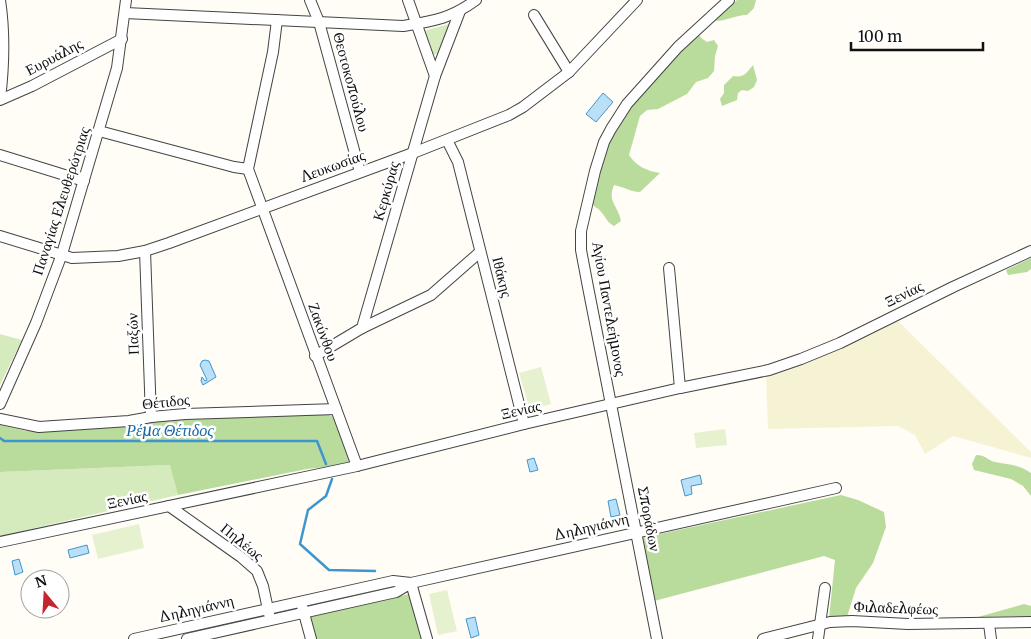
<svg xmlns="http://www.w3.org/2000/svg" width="1031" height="639" font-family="Merriweather,serif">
<rect width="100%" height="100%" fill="#fffdf5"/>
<path fill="#f6f3d4" d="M898,321L1031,452V458L953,436L925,454L915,435L898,426L768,429L766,374L816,359Z"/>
<g fill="#d5ebbd">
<path d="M450,24L437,54L432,55L423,31Z"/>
<path d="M0,334L22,340L0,385Z"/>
<path d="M171,465L178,495L0,536V472Z"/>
<path d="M394,586L393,588L324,605L322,602L323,600Z"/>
<path d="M251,617L252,621L190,635L189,633V631Z"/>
</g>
<g fill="#b9dc9c">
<path d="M737,0H756L754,8L747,15C735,15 727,21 716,21L721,14Z"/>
<path d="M698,32L701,38L707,42L714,40L718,46L715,56L714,71L708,78L696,82L687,94L658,109L647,110L640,116L629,155C636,166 647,171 660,173L640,192C631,192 624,187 614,185C607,202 618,205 621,221L614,226C607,222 607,219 602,213C599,208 593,207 590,201L610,135L627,110L657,75Z"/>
<path d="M753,65L757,80L754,87L748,91L742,90L738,93L737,100L722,106L720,99L724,93V85L733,76C745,78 746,73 753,65Z"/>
<path d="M1031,258V269L1027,272L1008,275L1006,270Z"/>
<path d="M325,414L332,416L335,420L350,460L349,462L325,467L307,469L178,495L170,465L0,472V425L26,431L158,419Z"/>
<path d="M976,455C986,455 987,460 995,462C1009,465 1018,464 1031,473V496L1023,486L1011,479L974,470L972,464Z"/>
<path d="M841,495L858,500L884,512L886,527L873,563L856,588L847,617L829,618L835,560L824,556L654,601L641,538Z"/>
<path d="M409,594L422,639H315L309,617Z"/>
<path d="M1024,604L1031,606V616L978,617Z"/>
</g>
<g fill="#e6f2cf">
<path d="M541,367L551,404L530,410L519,373Z"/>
<path d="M725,429L727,445L696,448L694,433Z"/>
<path d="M139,524L144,548L98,559L92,535Z"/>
<path d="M447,590L457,631L438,635L429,594Z"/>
</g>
<g fill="#b9e0f7" stroke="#3f96cf">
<path d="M603,93L613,102L596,122L586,114Z"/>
<path d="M205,360L209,361L216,377L203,385L201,381L202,377L205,381L207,380L200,365L202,361Z"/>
<path d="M534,458L538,470L530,472L527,460Z"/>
<path d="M700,475L702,484L691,486L692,494L685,496L681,480Z"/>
<path d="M616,499L620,515L611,517L608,501Z"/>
<path d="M87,545L89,553L70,558L68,550Z"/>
<path d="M19,559L23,572L15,575L12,561Z"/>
<path d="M475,617L479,635L471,638L466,619Z"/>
</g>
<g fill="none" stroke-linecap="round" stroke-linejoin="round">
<g stroke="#3f96cf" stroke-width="2.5">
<path d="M0,438L4,441H317L326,464"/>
<path d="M332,479L326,496L308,510L300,544L329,570L375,571"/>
</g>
<g stroke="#444" stroke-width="12">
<g id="minor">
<path d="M310,0L319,22L360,172"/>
<path d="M408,0L435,76"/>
<path d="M125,13L403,26C433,21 450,19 476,0"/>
<path d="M534,15L569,72"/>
<path d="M277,20L273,52L248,169L357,466"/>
<path d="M0,99C4,66 5,33 0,0"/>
<path d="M0,100L32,86L122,39"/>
<path d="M99,131L234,167L248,169"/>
<path d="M447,140L458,162L524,424"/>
<path d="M0,155L84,181"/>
<path d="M0,236L72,258L118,256L145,251L169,243L413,153L509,115L523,107L569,72L637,0"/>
<path d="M145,251L151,417"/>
<path d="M669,268L680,388"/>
<path d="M362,328L431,295L480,252"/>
<path d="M315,356L362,328L435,76L460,11"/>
<path d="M0,404L36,323L62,254L117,68L126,0"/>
<path d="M0,419L39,427L129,421L151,417L185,414L336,409"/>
<path d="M169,506L241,557L257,571L263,586L269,614"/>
<path d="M0,542L357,466L524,424L680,388L769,370L801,359L840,343L953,287L1031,251"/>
<path d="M302,606L311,639"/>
<path d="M989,624L991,639"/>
<path d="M134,639L393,581L411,583L836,488"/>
<path d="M187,639L396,592L411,583L427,639"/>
<path d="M657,639L588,287L581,250V231L595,171L604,142L611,129L627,104L678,47L729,0"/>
<path d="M763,639L830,622L852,621L908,624L1031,622"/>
<path d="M818,639L825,588"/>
</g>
</g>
<use href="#minor" stroke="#fff" stroke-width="10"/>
</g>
<g text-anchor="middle" stroke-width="5" stroke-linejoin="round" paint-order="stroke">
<g font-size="15" fill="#111" stroke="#fff">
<text transform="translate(54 57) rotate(-28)" y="5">Ευρυάλης</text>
<text transform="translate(351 82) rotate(75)" y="5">Θεοτοκοπούλου</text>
<text transform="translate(333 166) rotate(-20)" y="5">Λευκωσίας</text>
<text transform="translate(386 191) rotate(-74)" y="5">Κερκύρας</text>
<text transform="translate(61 201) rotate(-72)" y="5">Παναγίας Ελευθερώτριας</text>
<text transform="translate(502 277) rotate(76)" y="5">Ιθάκης</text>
<text transform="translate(904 294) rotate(-26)" y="5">Ξενίας</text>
<text transform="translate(609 309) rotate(80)" y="5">Αγίου Παντελεήμονος</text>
<text transform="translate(323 332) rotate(70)" y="5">Ζακύνθου</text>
<text transform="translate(133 334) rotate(-92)" y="5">Παξών</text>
<text transform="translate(166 402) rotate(-6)" y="5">Θέτιδος</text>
<text transform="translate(521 410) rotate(-13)" y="5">Ξενίας</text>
<text transform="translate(127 500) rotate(-12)" y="5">Ξενίας</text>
<text transform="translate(649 519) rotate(79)" y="5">Σποράδων</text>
<text transform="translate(591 527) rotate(-13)" y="5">Δηληγιάννη</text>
<text transform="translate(242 542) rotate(39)" y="5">Πηλέως</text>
<text transform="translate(896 608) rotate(2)" y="5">Φιλαδελφέως</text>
<text transform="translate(196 609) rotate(-13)" y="5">Δηληγιάννη</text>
</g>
<g font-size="16" font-style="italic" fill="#1768a6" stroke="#fff">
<text x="170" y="436">Ρέμα Θέτιδος</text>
</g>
</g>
<g transform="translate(45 594) rotate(342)"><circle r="24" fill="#ffffff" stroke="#a0a0a0"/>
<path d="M0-4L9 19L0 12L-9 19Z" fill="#c4262e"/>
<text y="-8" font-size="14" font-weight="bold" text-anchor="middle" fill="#111111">N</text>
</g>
<path d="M851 42v8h132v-8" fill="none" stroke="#111111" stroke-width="2.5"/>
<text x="858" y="42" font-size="15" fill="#111111" stroke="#ffffff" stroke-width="4" paint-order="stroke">100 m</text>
</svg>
